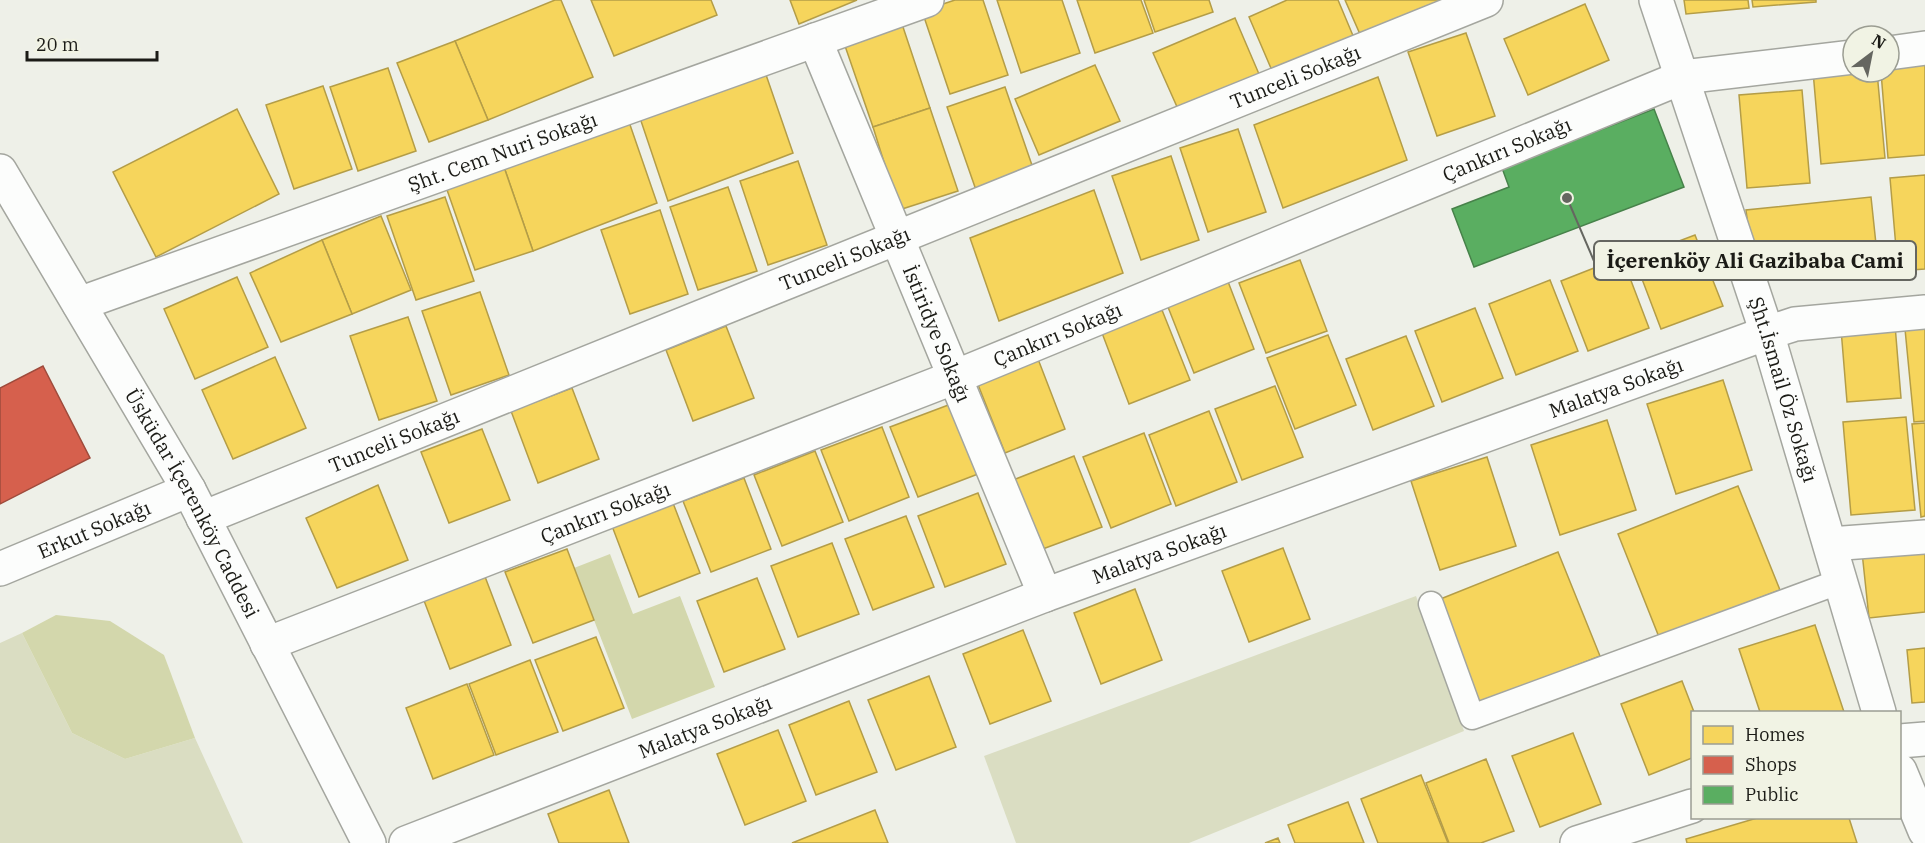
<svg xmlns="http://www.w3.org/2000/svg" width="1925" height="843" font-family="'IBM Plex Serif',serif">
<rect width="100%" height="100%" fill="#eef0e8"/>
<g fill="#daddc2">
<path d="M1416,596L1464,731L1189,843H1016L984,756Z"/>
<path d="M22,633L72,733L125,759L195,738L243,843H0V643Z"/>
</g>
<g fill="#d3d7ac">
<path d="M610,554L633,614L680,596L715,687L632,719L574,568Z"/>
<path d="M56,615L110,621L164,655L195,738L125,759L72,733L22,633Z"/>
</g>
<g fill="#f6d55c" stroke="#b49d47" stroke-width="1.5">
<path d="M555,0H561L593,77L488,120L455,41Z"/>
<path d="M591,0H711L717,15L614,56Z"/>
<path d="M790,0H857L799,24Z"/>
<path d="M955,0H983L1008,75L950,94L922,11Z"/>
<path d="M997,0H1062L1080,53L1021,73Z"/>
<path d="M1077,0H1141L1153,33L1095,53Z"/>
<path d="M1144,0H1209L1213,12L1155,32Z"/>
<path d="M1287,0H1338L1354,38L1273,73L1249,17Z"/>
<path d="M1345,0H1441L1444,6L1363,41Z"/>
<path d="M1684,0H1748L1749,8L1686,14Z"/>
<path d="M1752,0H1816V2L1753,7Z"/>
<path d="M1585,4L1609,60L1528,95L1504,39Z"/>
<path d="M1235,18L1259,74L1178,109L1153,53Z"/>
<path d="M902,24L930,108L873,127L844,43Z"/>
<path d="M1466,33L1495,116L1437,136L1408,52Z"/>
<path d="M455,41L488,120L429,142L397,63Z"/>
<path d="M1925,61V155L1888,158L1881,72H1889V64Z"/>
<path d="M1095,65L1120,121L1039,155L1015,99Z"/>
<path d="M388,68L416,151L358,171L330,87Z"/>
<path d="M764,69L793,153L668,201L640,118Z"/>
<path d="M1813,71L1877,72L1885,158L1821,164Z"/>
<path d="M1378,77L1407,160L1283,208L1254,125Z"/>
<path d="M323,86L352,169L294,189L266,105Z"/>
<path d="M1005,87L1034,171L976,190L947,107Z"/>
<path d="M1802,90L1810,183L1747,188L1739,95Z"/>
<path d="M930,108L958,191L899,210L873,127Z"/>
<path d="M237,109L279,194L156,257L113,172Z"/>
<path d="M628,119L657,203L533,251L504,167Z"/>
<path d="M1238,129L1266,212L1208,232L1180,148Z"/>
<path d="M1171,156L1199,240L1141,260L1112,176Z"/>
<path d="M798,161L827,245L768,265L740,181Z"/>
<path d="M504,167L533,251L475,270L446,187Z"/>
<path d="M1925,175V269L1898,271L1890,178Z"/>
<path d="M728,187L757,271L698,290L670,207Z"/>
<path d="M1094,190L1123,273L999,321L970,238Z"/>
<path d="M445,197L474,281L416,300L387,216Z"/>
<path d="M1871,197L1878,263L1754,275L1746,210Z"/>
<path d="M660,210L688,294L630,314L601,230Z"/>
<path d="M381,216L411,290L352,314L322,240Z"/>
<path d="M1695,235L1723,306L1661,329L1634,258Z"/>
<path d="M322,240L352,314L281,342L250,273Z"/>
<path d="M1622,257L1649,328L1588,351L1561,281Z"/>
<path d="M1300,260L1327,331L1266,353L1239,283Z"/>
<path d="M237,277L268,347L195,379L164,309Z"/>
<path d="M1227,279L1254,349L1194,373L1166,302Z"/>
<path d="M1550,280L1578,351L1516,375L1489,304Z"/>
<path d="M480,292L509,375L451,395L422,311Z"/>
<path d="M1475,308L1503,378L1442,402L1415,331Z"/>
<path d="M1162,310L1190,380L1129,404L1102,333Z"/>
<path d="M408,317L437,401L379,420L350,336Z"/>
<path d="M1895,325L1901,398L1847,402L1841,329Z"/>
<path d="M726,326L754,398L693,421L666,350Z"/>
<path d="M1925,328V421L1914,422L1905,329Z"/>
<path d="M1328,335L1356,405L1295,429L1267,358Z"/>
<path d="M1406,336L1434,406L1373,430L1346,359Z"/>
<path d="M275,357L306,428L233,459L202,390Z"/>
<path d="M1038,359L1065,429L1005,453L977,382Z"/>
<path d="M1723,380L1752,470L1676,494L1647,404Z"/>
<path d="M1275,386L1303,457L1242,480L1215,409Z"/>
<path d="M572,388L599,459L538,483L511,411Z"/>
<path d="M951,404L978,474L918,497L890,427Z"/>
<path d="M1209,411L1237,482L1176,506L1149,435Z"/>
<path d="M1906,417L1915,510L1851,515L1843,422Z"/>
<path d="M1607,420L1636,510L1560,535L1531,445Z"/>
<path d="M1925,423V516L1921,517L1912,424Z"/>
<path d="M882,427L909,497L849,521L821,450Z"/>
<path d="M482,429L510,500L449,523L421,452Z"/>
<path d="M1144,433L1171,504L1111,528L1083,457Z"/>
<path d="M815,451L843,522L782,546L754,475Z"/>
<path d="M1074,456L1102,527L1040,550L1013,480Z"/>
<path d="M1487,457L1516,546L1440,570L1411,481Z"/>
<path d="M744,478L771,549L711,572L683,501Z"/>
<path d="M378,485L408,560L337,588L306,518Z"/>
<path d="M1738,486L1780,590L1659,637L1618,534Z"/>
<path d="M978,493L1006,564L945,587L918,516Z"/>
<path d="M673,503L700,573L639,597L612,526Z"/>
<path d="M906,516L934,587L873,610L845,539Z"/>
<path d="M832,543L859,614L798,637L771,566Z"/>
<path d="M1925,546V612L1869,618L1862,552Z"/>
<path d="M1283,548L1310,619L1249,642L1222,571Z"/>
<path d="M567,549L594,620L533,643L505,572Z"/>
<path d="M1558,552L1600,656L1480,704L1438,600Z"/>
<path d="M484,574L511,645L450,669L423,598Z"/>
<path d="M757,578L785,649L724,672L697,601Z"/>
<path d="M1135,589L1162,660L1101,684L1074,613Z"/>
<path d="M1815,625L1844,712H1760L1739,649Z"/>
<path d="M1023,630L1051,701L990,724L963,654Z"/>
<path d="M596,637L624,708L563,731L535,660Z"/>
<path d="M1925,648V702L1912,703L1907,650Z"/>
<path d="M530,660L558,732L496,755L469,684Z"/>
<path d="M929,676L956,747L896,770L868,700Z"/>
<path d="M1682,681L1694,712H1692V758L1649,775L1621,704Z"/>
<path d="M467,684L494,755L433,779L406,708Z"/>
<path d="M849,701L877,772L816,795L789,725Z"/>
<path d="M778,730L806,801L745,825L717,754Z"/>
<path d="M1573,733L1601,804L1540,827L1512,756Z"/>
<path d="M1486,759L1514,831L1481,843H1449L1426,783Z"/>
<path d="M1421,775L1448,843H1378L1361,799Z"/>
<path d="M609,790L629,843H559L548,814Z"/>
<path d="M1348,802L1364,843H1295L1288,825Z"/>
<path d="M875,810L888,843H792Z"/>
<path d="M1757,818H1849L1857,843H1687L1686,839Z"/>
<path d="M1278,838L1280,843H1265Z"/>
</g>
<path fill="#d6604d" stroke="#9e4b3c" stroke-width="1.5" d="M43,366L90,458L0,504V388Z"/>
<path fill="#5aae61" stroke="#47824a" stroke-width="1.5" d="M1654,109L1684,187L1474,267L1452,209L1509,187L1502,168Z"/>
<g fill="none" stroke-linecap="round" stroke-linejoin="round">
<g stroke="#a4a69f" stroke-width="27">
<path id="lane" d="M1431,604L1472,717L1841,581"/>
</g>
<g stroke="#a4a69f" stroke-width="36">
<g id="street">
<path id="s1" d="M1656,0L1767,333L1879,712"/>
<path id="s2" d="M815,40L1045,595"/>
<path d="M1889,53L1925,48"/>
<path id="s3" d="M79,304L927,0"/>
<path id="s4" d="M203,518L1486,0"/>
<path d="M1830,544L1925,537"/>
<path id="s5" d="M0,569L189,490"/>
<path id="s6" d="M267,644L955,377L1683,77L1853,57"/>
<path d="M1900,741L1925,739"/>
<path d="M1900,771L1925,831"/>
<path id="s7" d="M406,843L1045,595L1767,333L1795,324L1925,312"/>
<path d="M1577,843L1692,806"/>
</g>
</g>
<g stroke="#a4a69f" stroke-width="36">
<g id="secondary">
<path id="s8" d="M0,171L189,490L369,843"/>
</g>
</g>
<use href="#lane" stroke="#fcfdfc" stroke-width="24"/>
<use href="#street" stroke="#fcfdfc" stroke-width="33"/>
<use href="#secondary" stroke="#fcfdfc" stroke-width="33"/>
</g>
<g text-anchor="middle" stroke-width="6" stroke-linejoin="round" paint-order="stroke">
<g font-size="20" fill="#1b1b16" stroke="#f1f3e4">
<text dy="7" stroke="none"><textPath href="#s4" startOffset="1178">Tunceli Sokağı</textPath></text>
<text dy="7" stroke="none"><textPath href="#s6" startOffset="1335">Çankırı Sokağı</textPath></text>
<text dy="7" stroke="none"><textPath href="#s3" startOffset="450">Şht. Cem Nuri Sokağı</textPath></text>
<text dy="7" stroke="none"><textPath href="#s4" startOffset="692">Tunceli Sokağı</textPath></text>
<text dy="7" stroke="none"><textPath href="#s2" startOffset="318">İstiridye Sokağı</textPath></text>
<text dy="7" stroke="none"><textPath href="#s6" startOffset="849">Çankırı Sokağı</textPath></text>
<text dy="7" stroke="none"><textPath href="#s7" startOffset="1293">Malatya Sokağı</textPath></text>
<text dy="7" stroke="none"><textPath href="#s1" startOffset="410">Şht.İsmail Öz Sokağı</textPath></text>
<text dy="7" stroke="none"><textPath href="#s4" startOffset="206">Tunceli Sokağı</textPath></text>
<text dy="7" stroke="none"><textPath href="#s8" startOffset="384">Üsküdar İçerenköy Caddesi</textPath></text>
<text dy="7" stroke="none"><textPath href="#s6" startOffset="363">Çankırı Sokağı</textPath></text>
<text dy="7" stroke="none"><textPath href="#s5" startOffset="102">Erkut Sokağı</textPath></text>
<text dy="7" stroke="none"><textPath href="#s7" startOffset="807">Malatya Sokağı</textPath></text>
<text dy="7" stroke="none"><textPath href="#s7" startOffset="321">Malatya Sokağı</textPath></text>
</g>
</g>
<path fill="none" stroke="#656660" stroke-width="2" d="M1567 198L1594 261"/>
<circle fill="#656660" stroke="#f1f3e4" stroke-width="2" cx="1567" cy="198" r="6"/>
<rect fill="#f1f3e4" stroke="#656660" stroke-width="2" x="1594" y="241" width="322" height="39" rx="6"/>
<g font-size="21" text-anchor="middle" font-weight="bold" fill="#1b1b16">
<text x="1755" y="268">İçerenköy Ali Gazibaba Cami</text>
</g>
<rect x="1691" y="711" width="210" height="108" fill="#f1f3e4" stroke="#9b9d92" stroke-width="1.5"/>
<rect x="1703" y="726" width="30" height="18" fill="#f6d55c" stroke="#9b9d92" stroke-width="1.5"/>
<text x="1745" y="741" font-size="18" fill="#1b1b16">Homes</text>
<rect x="1703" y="756" width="30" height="18" fill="#d6604d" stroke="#9b9d92" stroke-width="1.5"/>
<text x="1745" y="771" font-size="18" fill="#1b1b16">Shops</text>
<rect x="1703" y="786" width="30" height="18" fill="#5aae61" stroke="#9b9d92" stroke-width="1.5"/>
<text x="1745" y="801" font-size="18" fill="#1b1b16">Public</text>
<g transform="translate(1871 54) rotate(32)"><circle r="28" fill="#f1f3e4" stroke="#9b9d92" stroke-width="1.5"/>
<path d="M0-4.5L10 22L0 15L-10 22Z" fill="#656660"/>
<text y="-9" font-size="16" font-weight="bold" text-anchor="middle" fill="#1b1b16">N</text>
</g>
<path d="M27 51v9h130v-9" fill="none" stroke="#1b1b16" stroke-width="3"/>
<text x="36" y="51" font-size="18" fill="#1b1b16" stroke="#f1f3e4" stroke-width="4.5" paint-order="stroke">20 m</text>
</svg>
